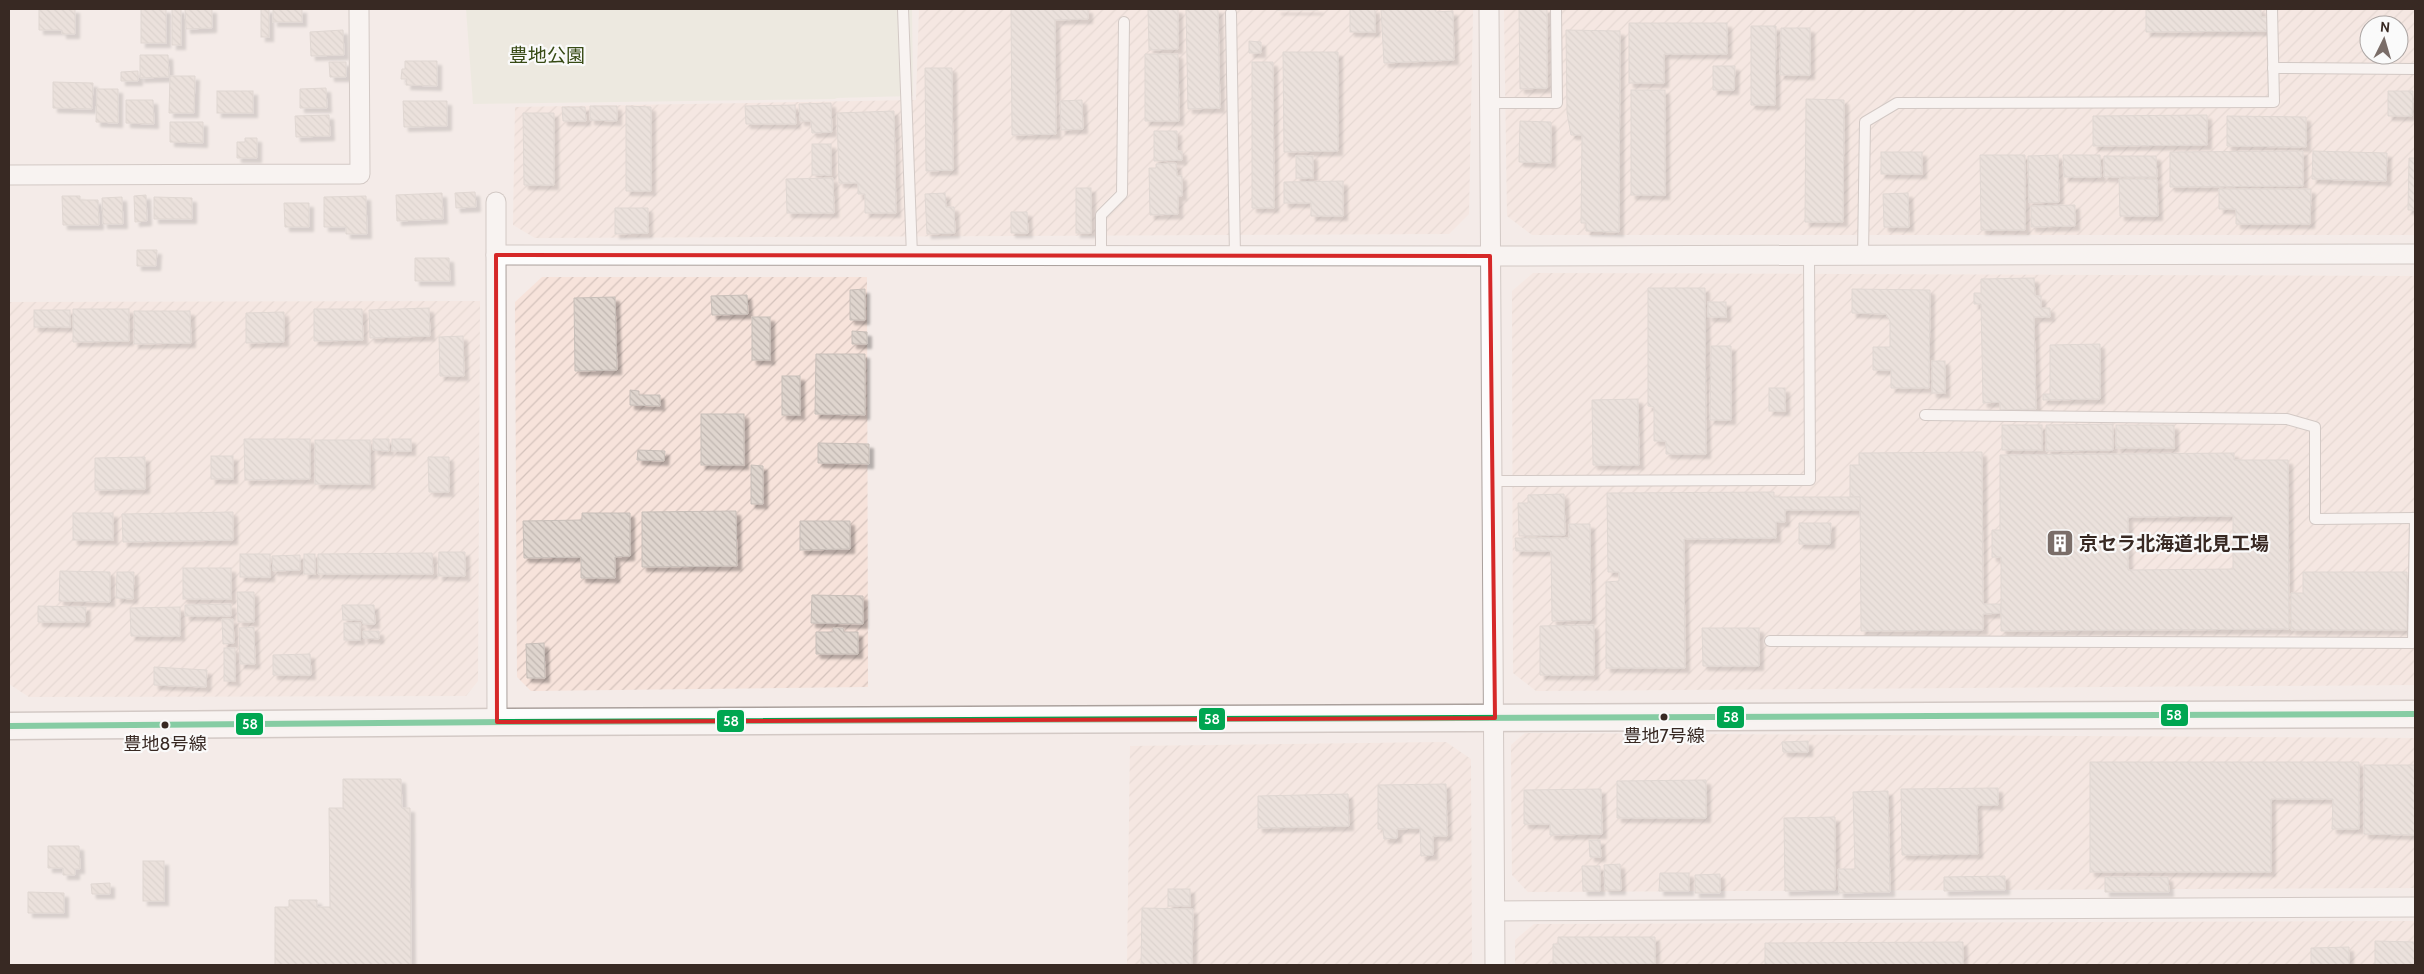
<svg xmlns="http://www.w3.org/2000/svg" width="2424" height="974" font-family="Cabin,'Noto Sans JP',sans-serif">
<defs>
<pattern id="industrial-furrows" width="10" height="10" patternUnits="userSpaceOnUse" patternTransform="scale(1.25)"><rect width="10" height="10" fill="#f7e3db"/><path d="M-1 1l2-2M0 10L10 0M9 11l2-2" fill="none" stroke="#d4c3bc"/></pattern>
<pattern id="building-back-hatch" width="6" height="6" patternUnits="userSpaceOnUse" patternTransform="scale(1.25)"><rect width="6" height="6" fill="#dfd5ce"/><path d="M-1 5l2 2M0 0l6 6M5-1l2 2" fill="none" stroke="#c0b7b1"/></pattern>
<filter id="shadow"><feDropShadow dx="4.5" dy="4.5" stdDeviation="1" flood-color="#0004"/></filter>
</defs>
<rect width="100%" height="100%" fill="#f4ebe8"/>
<g fill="url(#industrial-furrows)" fill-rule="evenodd">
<path d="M919,9H1473L1469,214L1449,234L535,238L513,225L515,107L916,100Z"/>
<path d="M1504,9H2415V235H1532L1507,216ZM2369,25H2399V55H2369Z"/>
<path d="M1533,273L2415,276V685L1536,691L1513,673L1512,291Z"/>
<path d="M542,277H867L868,687L531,691L517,677L515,302Z"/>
<path d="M480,301L478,681L466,696L29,697L9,684V302Z"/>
<path d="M1525,733L2415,738V888L1528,892L1512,875L1511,745Z"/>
<path d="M1446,742L1471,759L1472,965H1127L1130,746Z"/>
<path d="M2415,921V965H1515V940L1534,924Z"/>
</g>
<path fill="#e5e7d8" d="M466,9H912L913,96L837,98L835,99L473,104Z"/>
<g fill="url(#building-back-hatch)" stroke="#c8bfb9" fill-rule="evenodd" filter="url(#shadow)">
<path d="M39,9H75V34H62V30H39Z"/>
<rect x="141" y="9" width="25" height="34"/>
<rect x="172" y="9" width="9" height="36"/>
<path d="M185,9H212V28L186,29Z"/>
<rect x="261" y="9" width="8" height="28"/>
<rect x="273" y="9" width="29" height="13"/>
<path d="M1011,9H1088V19L1055,20L1056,134L1012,135Z"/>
<path d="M1148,9H1178V49L1149,50Z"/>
<path d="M1186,9H1218L1220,108L1188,109Z"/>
<rect x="1277" y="9" width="41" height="1"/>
<rect x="1350" y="9" width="25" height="23"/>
<path d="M1381,9H1436V12L1453,11L1454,60L1384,63Z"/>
<path d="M1519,9H1547V88L1520,89Z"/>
<path d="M2146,9H2261V17H2267V31L2146,32Z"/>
<path d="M1629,23H1727V54H1664V83H1629Z"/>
<path d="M1751,26H1776L1775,105H1751Z"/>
<path d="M1781,28H1810V75H1780Z"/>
<path d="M343,30L344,55L311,56L310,32Z"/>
<path d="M1566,30L1620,31L1619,232L1586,231V223H1581L1582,135H1571L1567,113Z"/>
<path d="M1249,41L1261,42V53H1249Z"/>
<path d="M1283,52H1338V151L1284,152Z"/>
<path d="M1145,54H1178L1179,121H1145Z"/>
<path d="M140,55H168L169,77L140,78Z"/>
<path d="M405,61H437V86L406,85L407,79H401L402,69H405Z"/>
<path d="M329,62H346V77H330Z"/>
<path d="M1252,62H1273L1274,208H1252Z"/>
<path d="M1713,66H1735L1734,90H1713Z"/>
<path d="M925,68H952L953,170L926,171Z"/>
<path d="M138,71V81H121V72Z"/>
<path d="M170,76H195L194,113H169Z"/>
<path d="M53,82L93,83L92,109L53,108Z"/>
<path d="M326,88L327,108H300V89Z"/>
<path d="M97,89H118V123L96,122Z"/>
<rect x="1631" y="90" width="34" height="105"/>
<rect x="217" y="91" width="36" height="22"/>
<path d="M2388,91H2413L2412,116H2388Z"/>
<path d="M1806,99L1844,100L1843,222H1805Z"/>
<path d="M126,100H153L154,124L126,123Z"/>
<path d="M1082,100L1083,129L1061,130L1060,101Z"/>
<path d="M403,101H447V126L404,127Z"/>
<path d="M831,103L832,132L812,133L811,121H800L799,104Z"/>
<path d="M795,105L796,124H746L745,106Z"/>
<path d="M590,106H617V121L590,120Z"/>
<path d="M626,106L651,107V191H626Z"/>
<path d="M562,107H585L586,121H563Z"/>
<path d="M894,111L896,213H865V194H858V183H839L837,113Z"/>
<path d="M523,113H554V185H524Z"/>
<path d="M329,115L330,136L296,137L295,116Z"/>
<path d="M2207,115V145L2093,146V116Z"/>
<path d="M2227,116L2306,117V147L2227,146Z"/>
<path d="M1520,121L1551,122V163L1519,162Z"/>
<path d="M170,122H203V143L170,142Z"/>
<path d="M1154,131H1177V151H1182V160L1154,161Z"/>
<path d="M245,138H257V158H237V142H245Z"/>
<rect x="812" y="144" width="19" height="31"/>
<path d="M2303,151V186L2170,187V152Z"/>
<path d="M2313,151L2387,153L2386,181L2312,179Z"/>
<rect x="1881" y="152" width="41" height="22"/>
<path d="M1980,155H2025V230H1981Z"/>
<path d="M2058,155L2059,202L2029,203L2028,156Z"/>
<path d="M2063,155H2100L2101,177H2064Z"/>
<rect x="1296" y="156" width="17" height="22"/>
<path d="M2104,156H2156L2157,177H2104Z"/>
<path d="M2409,158H2415V210H2408Z"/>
<path d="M1176,163L1177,176H1182V196H1178V214L1150,215L1149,168H1156V164Z"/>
<path d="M833,178L834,213H787L786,179Z"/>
<path d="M2119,179H2157L2158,216H2120Z"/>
<path d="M1343,181V216H1311V203H1284V182Z"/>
<rect x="1076" y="188" width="15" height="45"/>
<path d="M2219,189H2311L2310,224H2236V209H2219Z"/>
<path d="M475,192L476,207L456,208L455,193Z"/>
<path d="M442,193L443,219L397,221L396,195Z"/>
<path d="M945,193L946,207H954L955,233L927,234L925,194Z"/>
<path d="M1908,193L1909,227H1884L1883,194Z"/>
<path d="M146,195L147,221L135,222L134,196Z"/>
<path d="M62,196H80V200H98L99,225H63Z"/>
<path d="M366,196L367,234H346V227H324V197Z"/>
<path d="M122,197L123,224H103L102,198Z"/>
<path d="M154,197L192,198V219H154Z"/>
<path d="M284,203H309V227H285Z"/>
<path d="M2075,205V226L2031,227V206Z"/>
<path d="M615,208H648V233L615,234Z"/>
<path d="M1011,212H1027L1028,233H1011Z"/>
<path d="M137,250H157L156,266H137Z"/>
<path d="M415,258H449L450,281H415Z"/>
<path d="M2034,278L2035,296H2041V308H2050V317H2034L2036,409L2000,410V402L1983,403L1981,304H1974V293H1981V279Z"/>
<path d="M1648,288H1705L1706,454H1666V441H1654V407L1648,406Z"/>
<path d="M865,289V320H850V290Z"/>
<path d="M1852,289L1930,290L1929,388H1891V370H1873V347H1890V321L1886,314L1852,313Z"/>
<path d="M747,295L748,314L712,315L711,296Z"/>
<path d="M615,297L617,370L575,371L574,298Z"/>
<rect x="1708" y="302" width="18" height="15"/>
<path d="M429,308L430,336L370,338L369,310Z"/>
<path d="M73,309H129V341L73,342Z"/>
<path d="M314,309H362L363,340L314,341Z"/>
<rect x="34" y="310" width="36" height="17"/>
<path d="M134,311H190L191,343L134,344Z"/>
<path d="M284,312V342L246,343V313Z"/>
<rect x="752" y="317" width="18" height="43"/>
<path d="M852,331L867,332V344H852Z"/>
<path d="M463,336L464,376H440L439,337Z"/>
<path d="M2100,344V399L2043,400V394H2050V345Z"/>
<path d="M1711,346H1731V420H1710Z"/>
<path d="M816,354H865V415L815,414Z"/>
<rect x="1932" y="361" width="13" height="32"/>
<rect x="782" y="376" width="18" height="39"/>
<rect x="1769" y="388" width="16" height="23"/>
<path d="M630,390L639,391V395H660V406L630,405Z"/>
<path d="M1638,399L1639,465H1593L1592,400Z"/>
<rect x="701" y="414" width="43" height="51"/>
<path d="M2113,424V450L2046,451V425Z"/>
<rect x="2002" y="425" width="40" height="25"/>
<rect x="2116" y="425" width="58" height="23"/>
<path d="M244,439H310V479L245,480Z"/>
<path d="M373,439H389V451L373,450Z"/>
<rect x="392" y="439" width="19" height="12"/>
<rect x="315" y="440" width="55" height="44"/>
<path d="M818,443L869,444V464L818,463Z"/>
<path d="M638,450L665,451L664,461L637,460Z"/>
<path d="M1982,452L1983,604H2001V613L1983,614V630L1861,631L1860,497H1850V465H1859V453Z"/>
<path d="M2234,453V460H2288L2289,629L2001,631V557H1992V530H2000V455ZM2233,516V569L2128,570V517Z"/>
<rect x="211" y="456" width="22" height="23"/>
<path d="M145,457V489L95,490V458Z"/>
<path d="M428,457H449V492H429Z"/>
<path d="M751,465L763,466V504H751Z"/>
<path d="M1774,492V497H1860V510H1785V522H1776V538L1684,539L1685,668H1606V582L1619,581V572H1608L1607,493Z"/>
<path d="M1564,494L1565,535L1519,536L1518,503H1528V495Z"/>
<path d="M736,511L737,566L642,567V512Z"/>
<path d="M233,512V540L123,542L122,514Z"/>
<rect x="73" y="513" width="40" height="27"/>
<path d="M582,513H630V556L615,557V578H581V557L524,558L523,521L582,520Z"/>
<path d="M800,521H850V549L800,550Z"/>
<path d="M1799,523H1831L1830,544H1799Z"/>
<path d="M1569,524H1590L1591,620L1552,621L1551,551H1516L1515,538H1569Z"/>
<path d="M439,552H465V576H438Z"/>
<path d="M432,553L433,574H318V554Z"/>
<rect x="240" y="554" width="30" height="23"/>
<rect x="304" y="554" width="11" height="20"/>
<path d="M300,555V570L273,571L272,556Z"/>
<rect x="183" y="568" width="48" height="31"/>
<path d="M60,571L110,572V602L59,601Z"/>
<path d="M117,572H134L133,599L116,598Z"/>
<path d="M2303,572H2407V630H2291V593H2303Z"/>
<path d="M237,592H254V622H238Z"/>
<path d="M812,595L863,596V624L811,623Z"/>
<path d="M231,604V616H185V605Z"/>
<path d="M342,605H374L375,624H363L362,620H343Z"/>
<path d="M38,606L86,607L85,622H38Z"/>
<path d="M180,607V636H131L130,608Z"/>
<path d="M222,619H233L234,643L223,644Z"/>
<rect x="344" y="623" width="16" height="17"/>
<path d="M1594,625V675H1540V626Z"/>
<path d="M254,627L255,664H240L239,628Z"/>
<path d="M833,628H843L844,632H858V654H816V632H833Z"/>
<path d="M1702,628H1759V666H1703Z"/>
<path d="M363,631H379V639L363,638Z"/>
<path d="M544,643L545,678H527L526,644Z"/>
<rect x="224" y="648" width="11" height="33"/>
<path d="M310,654L311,675H273V655Z"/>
<path d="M154,667L207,670L206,687L154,685Z"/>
<path d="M1808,741V752H1783L1782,742Z"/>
<path d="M2090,762H2359V829H2332L2333,799H2271V872H2090Z"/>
<path d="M2364,765H2415V835L2364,834Z"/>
<path d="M343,779H401L402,808H410L411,965H275V907H289V900H317V907H330L329,808H343Z"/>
<path d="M1706,780V818H1617V781Z"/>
<path d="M1446,784L1447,836H1433V855L1421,856L1420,828L1397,829V838L1384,839L1383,829H1378V785Z"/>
<path d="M1998,788V805H1977L1978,854L1902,855L1901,789Z"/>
<path d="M1601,789L1602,834L1550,835V824H1524V790Z"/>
<path d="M1888,791L1890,892L1839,893L1838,869H1855L1853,792Z"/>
<path d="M1348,794L1349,826L1258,828V796Z"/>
<path d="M1835,817V890L1785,891L1784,818Z"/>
<path d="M1589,840H1600L1601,857H1590Z"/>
<path d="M48,846H79L80,869H75V875H63V868H48Z"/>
<rect x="143" y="861" width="21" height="40"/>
<path d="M1620,864L1621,890H1605L1604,865Z"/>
<path d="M1582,866H1600V891H1583Z"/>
<path d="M1660,873H1689V891H1659Z"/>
<path d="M1720,874V893H1695V875Z"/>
<path d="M2005,876V890L1944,891V877Z"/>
<path d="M2105,877H2168L2169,892H2105Z"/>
<path d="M110,883V894H92L91,884Z"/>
<rect x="1168" y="889" width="22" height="17"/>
<path d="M28,892L64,893V913H28Z"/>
<path d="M1142,908L1193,909L1192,965H1141Z"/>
<path d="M1558,937H1655V964L1553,965V944H1558Z"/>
<path d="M2375,941L2415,942V965H2375Z"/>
<path d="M1963,942V965H1765V943Z"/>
<path d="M2349,947V965H2311V948Z"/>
</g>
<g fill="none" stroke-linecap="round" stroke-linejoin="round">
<g stroke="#aaa09c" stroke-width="12">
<g id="service">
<path d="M903,9L912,256"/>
<path d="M1231,13L1235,256"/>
<path d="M2273,68L2415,69"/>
<path d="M1490,103H1557L1556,9"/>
<path d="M1863,255L1865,122L1897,103L2274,102L2272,9"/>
<path d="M1101,256V215L1122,194L1124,22"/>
<path d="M1925,415L2287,419L2315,427V519L2415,518"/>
<path d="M1492,481L1810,480L1809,255"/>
<path d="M1770,641L2413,643L2415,518"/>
</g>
</g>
<g stroke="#aaa09c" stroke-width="21">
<g id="minor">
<path d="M1489,9L1495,965"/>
<path d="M9,175L360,174L359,9"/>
<path d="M496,202V255"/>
<path d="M497,722L496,255L1490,256L2415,254"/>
<path d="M1495,911L2415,907"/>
</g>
</g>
<g stroke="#aaa09c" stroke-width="29">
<path id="secondary" d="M9,726L506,722L2415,714"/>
</g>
<use href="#service" stroke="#fdfcfc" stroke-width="10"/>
<use href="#minor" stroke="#fdfcfc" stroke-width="19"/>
<use href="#secondary" stroke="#fdfcfc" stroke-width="26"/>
<g stroke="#fafafa" stroke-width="10">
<path id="bus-1" d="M9,726L506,722L2415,714"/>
</g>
<use href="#bus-1" stroke="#00a651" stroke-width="6"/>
</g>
<path d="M0 0H2424V974H0ZM496,255L1490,256L1495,718L497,722Z" fill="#f4ebe8" fill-opacity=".55" fill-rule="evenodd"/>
<path fill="none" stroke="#d62828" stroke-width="4" stroke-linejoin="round" d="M496,255L1490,256L1495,718L497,722Z"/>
<defs>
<g id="building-square" transform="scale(1.4375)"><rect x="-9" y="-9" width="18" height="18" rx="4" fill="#7a6d68" stroke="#fafafa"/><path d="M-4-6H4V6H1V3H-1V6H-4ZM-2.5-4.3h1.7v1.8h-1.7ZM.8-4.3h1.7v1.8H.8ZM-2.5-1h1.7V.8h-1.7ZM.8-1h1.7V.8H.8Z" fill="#fff"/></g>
</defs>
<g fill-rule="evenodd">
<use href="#building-square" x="2060" y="543"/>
</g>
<g fill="#382923" stroke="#fafafa" stroke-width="2">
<circle cx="1664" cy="717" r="4.5"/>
<circle cx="165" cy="725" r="4.5"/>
</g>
<g text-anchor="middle" stroke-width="4.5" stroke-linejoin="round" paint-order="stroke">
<g font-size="18" fill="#382923" stroke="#fafafa">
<text x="1664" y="742">豊地7号線</text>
<text x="165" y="750">豊地8号線</text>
</g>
<g font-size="19" fill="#374a14" stroke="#fafafa">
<text x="547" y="62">豊地公園</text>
</g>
<g font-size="19" font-weight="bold" fill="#382923" stroke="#fafafa" text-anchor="start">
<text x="2079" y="550">京セラ北海道北見工場</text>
</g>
</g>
<g stroke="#fafafa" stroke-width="2">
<rect x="2160" y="703" width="29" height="24" rx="5" fill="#00a651"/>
<rect x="1716" y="705" width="29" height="24" rx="5" fill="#00a651"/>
<rect x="1198" y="707" width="28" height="24" rx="5" fill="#00a651"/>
<rect x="716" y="709" width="29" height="24" rx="5" fill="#00a651"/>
<rect x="235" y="712" width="29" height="24" rx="5" fill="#00a651"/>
</g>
<g font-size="14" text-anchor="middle" font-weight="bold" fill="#fff">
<text x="2174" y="720">58</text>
<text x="1731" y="722">58</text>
<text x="1212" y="724">58</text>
<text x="731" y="726">58</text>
<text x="250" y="729">58</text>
</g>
<rect width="2424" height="974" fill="none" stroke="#382923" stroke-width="20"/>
<g transform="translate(2384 40) rotate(5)"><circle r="24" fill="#fafafa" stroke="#aca6a4"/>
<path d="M0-4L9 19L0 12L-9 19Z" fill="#7a6d68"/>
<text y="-8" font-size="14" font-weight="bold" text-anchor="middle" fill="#382923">N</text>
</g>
</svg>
